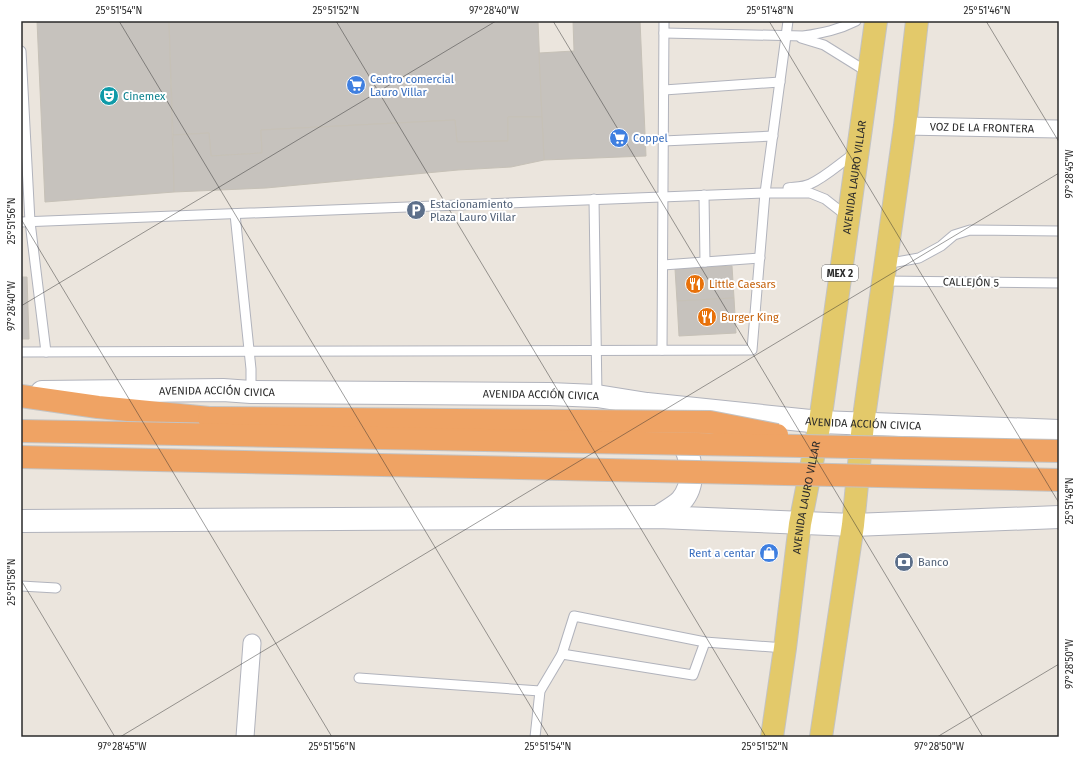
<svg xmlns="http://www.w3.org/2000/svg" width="1080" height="758" font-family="'Fira Sans',sans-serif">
<rect width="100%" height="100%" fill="#ebe5dd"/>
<g fill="#c6c2bd" stroke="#c6c1b7">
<path d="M37,21H169L174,192L45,202Z"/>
<path d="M169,21H538L542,117H508V141L457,142L455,120L261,130L262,153L211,156L209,133L173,135Z"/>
<path d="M573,21H640L646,156L544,160L539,53L574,51Z"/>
<path d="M508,117H542L544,160L511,167L458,170L266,188L174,192L173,135L209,133L211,156L262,153L261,130L455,120L457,142L508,141Z"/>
<path d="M732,266L734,298L677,301L675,269Z"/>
<path d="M21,277H27L29,339H21Z"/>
<path d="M734,298L736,333L679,336L677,301Z"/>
</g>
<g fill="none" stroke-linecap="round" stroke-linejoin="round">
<g stroke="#b1b3bc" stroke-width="11">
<g id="lane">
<path d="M664,33L803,36C823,33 838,30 856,21"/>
<path d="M801,38L824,45L869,73"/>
<path d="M21,51L30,222L46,352"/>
<path d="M664,90L780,82"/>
<path d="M663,141L773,136"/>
<path d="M788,188C795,187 804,187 810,184C827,176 840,163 855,153"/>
<path d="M704,195L705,262"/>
<path d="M594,199L597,396"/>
<path d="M235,214L251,369V392"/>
<path d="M21,222L765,193H810L825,199L848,217"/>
<path d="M885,264L919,258L941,246L954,235L970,230L1059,231"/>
<path d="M663,265L760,258"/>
<path d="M883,281L1059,283"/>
<path d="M662,350L664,21"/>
<path d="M21,352L752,350L765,193L788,21"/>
<path d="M21,586L56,588"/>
<path d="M562,654L574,616L705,642L785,648"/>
<path d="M359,678L540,691"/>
<path d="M535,737L540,691L562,654L693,675L705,642"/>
</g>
</g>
<g stroke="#b1b3bc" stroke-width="19">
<g id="street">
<path id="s1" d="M905,126L1059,129"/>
<path d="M245,737L252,643"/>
</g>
</g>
<g stroke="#b1b3bc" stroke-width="24">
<g id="secondary">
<path id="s2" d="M42,392L223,390L251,392L549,394L597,396L647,404L820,422L1059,431"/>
<path d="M658,517C665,512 675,507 681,501C699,481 690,447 674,429"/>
<path d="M21,521L658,517L853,525L1059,517"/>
</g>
</g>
<g stroke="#c3c3c3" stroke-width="24">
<g id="primary">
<path id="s3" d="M772,737L785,648L800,524L820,422L876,21"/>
<path d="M821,737L853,525L863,424L905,126L917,21"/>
</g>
</g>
<g stroke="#c3c3c3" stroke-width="24">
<path id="highway" d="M21,396L98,407L209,418"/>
</g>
<use href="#lane" stroke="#fff" stroke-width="9"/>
<use href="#street" stroke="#fff" stroke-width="17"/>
<use href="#secondary" stroke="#fff" stroke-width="22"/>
<use href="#primary" stroke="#e3c96a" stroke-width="22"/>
<use href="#highway" stroke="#efa364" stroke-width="22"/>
<g stroke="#c3c3c3" stroke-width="24" stroke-linecap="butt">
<g id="highway-bridge">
<path d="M209,418L710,422L777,435"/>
<path d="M21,431L1059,451"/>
<path d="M21,457L1059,480"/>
</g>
</g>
<use href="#highway-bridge" stroke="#efa364" stroke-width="22"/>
</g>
<path fill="none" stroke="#2a2a2a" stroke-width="1" stroke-opacity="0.45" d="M119,21L549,737M336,21L766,737M553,21L983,737M769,21L1059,503M986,21L1059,142M21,219L332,737M21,306L496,21M21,580L115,737M120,737L1059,173M937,737L1059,664"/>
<defs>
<g id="supermarket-disc" transform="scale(1)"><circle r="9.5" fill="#3f7fe0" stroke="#fff"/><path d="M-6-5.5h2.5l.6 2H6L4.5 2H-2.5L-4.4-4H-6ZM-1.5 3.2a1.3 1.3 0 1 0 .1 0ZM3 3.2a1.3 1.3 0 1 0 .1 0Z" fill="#fff"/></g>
<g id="theatre-disc" transform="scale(1)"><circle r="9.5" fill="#0f9aa8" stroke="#fff"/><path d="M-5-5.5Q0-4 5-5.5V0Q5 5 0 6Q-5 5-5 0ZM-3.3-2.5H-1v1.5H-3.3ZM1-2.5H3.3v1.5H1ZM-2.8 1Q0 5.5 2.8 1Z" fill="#fff"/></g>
<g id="parking-disc" transform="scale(1)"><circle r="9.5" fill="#5c6f8a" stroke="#fff"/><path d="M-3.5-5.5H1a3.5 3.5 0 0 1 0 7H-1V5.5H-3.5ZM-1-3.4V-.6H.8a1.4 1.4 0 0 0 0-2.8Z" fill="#fff"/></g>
<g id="restaurant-disc" transform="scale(1)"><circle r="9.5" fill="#e8710a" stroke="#fff"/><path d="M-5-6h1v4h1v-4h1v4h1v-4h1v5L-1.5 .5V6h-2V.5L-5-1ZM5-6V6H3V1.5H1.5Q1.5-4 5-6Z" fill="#fff"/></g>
<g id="shop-disc" transform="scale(1)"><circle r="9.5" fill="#3f7fe0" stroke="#fff"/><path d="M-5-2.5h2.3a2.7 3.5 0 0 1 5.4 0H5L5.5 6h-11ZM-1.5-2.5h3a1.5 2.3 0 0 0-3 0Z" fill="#fff"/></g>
<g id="bank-disc" transform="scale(1)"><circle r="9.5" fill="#5c6f8a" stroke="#fff"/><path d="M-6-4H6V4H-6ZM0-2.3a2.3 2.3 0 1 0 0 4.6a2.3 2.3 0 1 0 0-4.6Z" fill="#fff"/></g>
</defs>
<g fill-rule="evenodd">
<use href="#supermarket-disc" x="356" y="85"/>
<use href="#theatre-disc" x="109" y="96"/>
<use href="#supermarket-disc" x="619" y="138"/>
<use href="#parking-disc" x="416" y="210"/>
<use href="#restaurant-disc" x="695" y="284"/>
<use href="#restaurant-disc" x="707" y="317"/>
<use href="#shop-disc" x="769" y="553"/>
<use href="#bank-disc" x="904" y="562"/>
</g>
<g text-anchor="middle" stroke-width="4" stroke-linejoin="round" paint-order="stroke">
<rect fill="#fff" stroke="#6a6a6a" stroke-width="1" x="822" y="265" width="36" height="16" rx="3"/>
<g font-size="10" font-weight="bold" fill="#2a2a2a">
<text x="840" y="277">MEX 2</text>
</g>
<g font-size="11" fill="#366cbe" stroke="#fff" text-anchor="start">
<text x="370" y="83">Centro comercial<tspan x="370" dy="13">Lauro Villar</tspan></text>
<text x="633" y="142">Coppel</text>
<text x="755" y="557" text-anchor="end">Rent a centar</text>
</g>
<g font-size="11" fill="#0d838f" stroke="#fff" text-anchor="start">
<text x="123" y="100">Cinemex</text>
</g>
<g font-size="11" fill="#2a2a2a" stroke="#fff">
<text dy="4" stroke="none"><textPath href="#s1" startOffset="77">VOZ DE LA FRONTERA</textPath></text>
<text dy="4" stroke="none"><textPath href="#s3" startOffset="566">AVENIDA LAURO VILLAR</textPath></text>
<text transform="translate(971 282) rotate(1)" y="4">CALLEJÓN 5</text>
<text dy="4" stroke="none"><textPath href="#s2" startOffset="175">AVENIDA ACCIÓN CIVICA</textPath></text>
<text dy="4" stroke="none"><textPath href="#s2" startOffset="499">AVENIDA ACCIÓN CIVICA</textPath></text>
<text dy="4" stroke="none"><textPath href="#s2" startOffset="823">AVENIDA ACCIÓN CIVICA</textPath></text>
<text dy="4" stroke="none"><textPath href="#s3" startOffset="242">AVENIDA LAURO VILLAR</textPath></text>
</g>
<g font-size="11" fill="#4e5e75" stroke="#fff" text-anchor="start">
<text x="430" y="208">Estacionamiento<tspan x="430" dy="13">Plaza Lauro Villar</tspan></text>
<text x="918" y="566">Banco</text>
</g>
<g font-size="11" fill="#c56008" stroke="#fff" text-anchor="start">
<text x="709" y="288">Little Caesars</text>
<text x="721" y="321">Burger King</text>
</g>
</g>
<rect width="1080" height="758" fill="none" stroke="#ffffff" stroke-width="44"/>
<rect x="22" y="22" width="1036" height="714" fill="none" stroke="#2a2a2a" stroke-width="1.5"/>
<g font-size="10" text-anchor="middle" fill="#2a2a2a">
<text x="119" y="14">25°51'54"N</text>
<text x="336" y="14">25°51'52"N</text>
<text x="494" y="14">97°28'40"W</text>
<text x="770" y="14">25°51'48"N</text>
<text x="987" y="14">25°51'46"N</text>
<text transform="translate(1069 174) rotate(-90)" y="4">97°28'45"W</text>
<text transform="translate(11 221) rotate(-90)" y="4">25°51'56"N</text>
<text transform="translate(11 306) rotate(-90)" y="4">97°28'40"W</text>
<text transform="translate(1069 501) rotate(-90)" y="4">25°51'48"N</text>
<text transform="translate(11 582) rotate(-90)" y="4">25°51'58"N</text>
<text transform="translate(1069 664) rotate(-90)" y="4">97°28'50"W</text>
<text x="122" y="750">97°28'45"W</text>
<text x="332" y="750">25°51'56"N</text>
<text x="548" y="750">25°51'54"N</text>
<text x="765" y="750">25°51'52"N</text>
<text x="939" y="750">97°28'50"W</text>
</g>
</svg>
